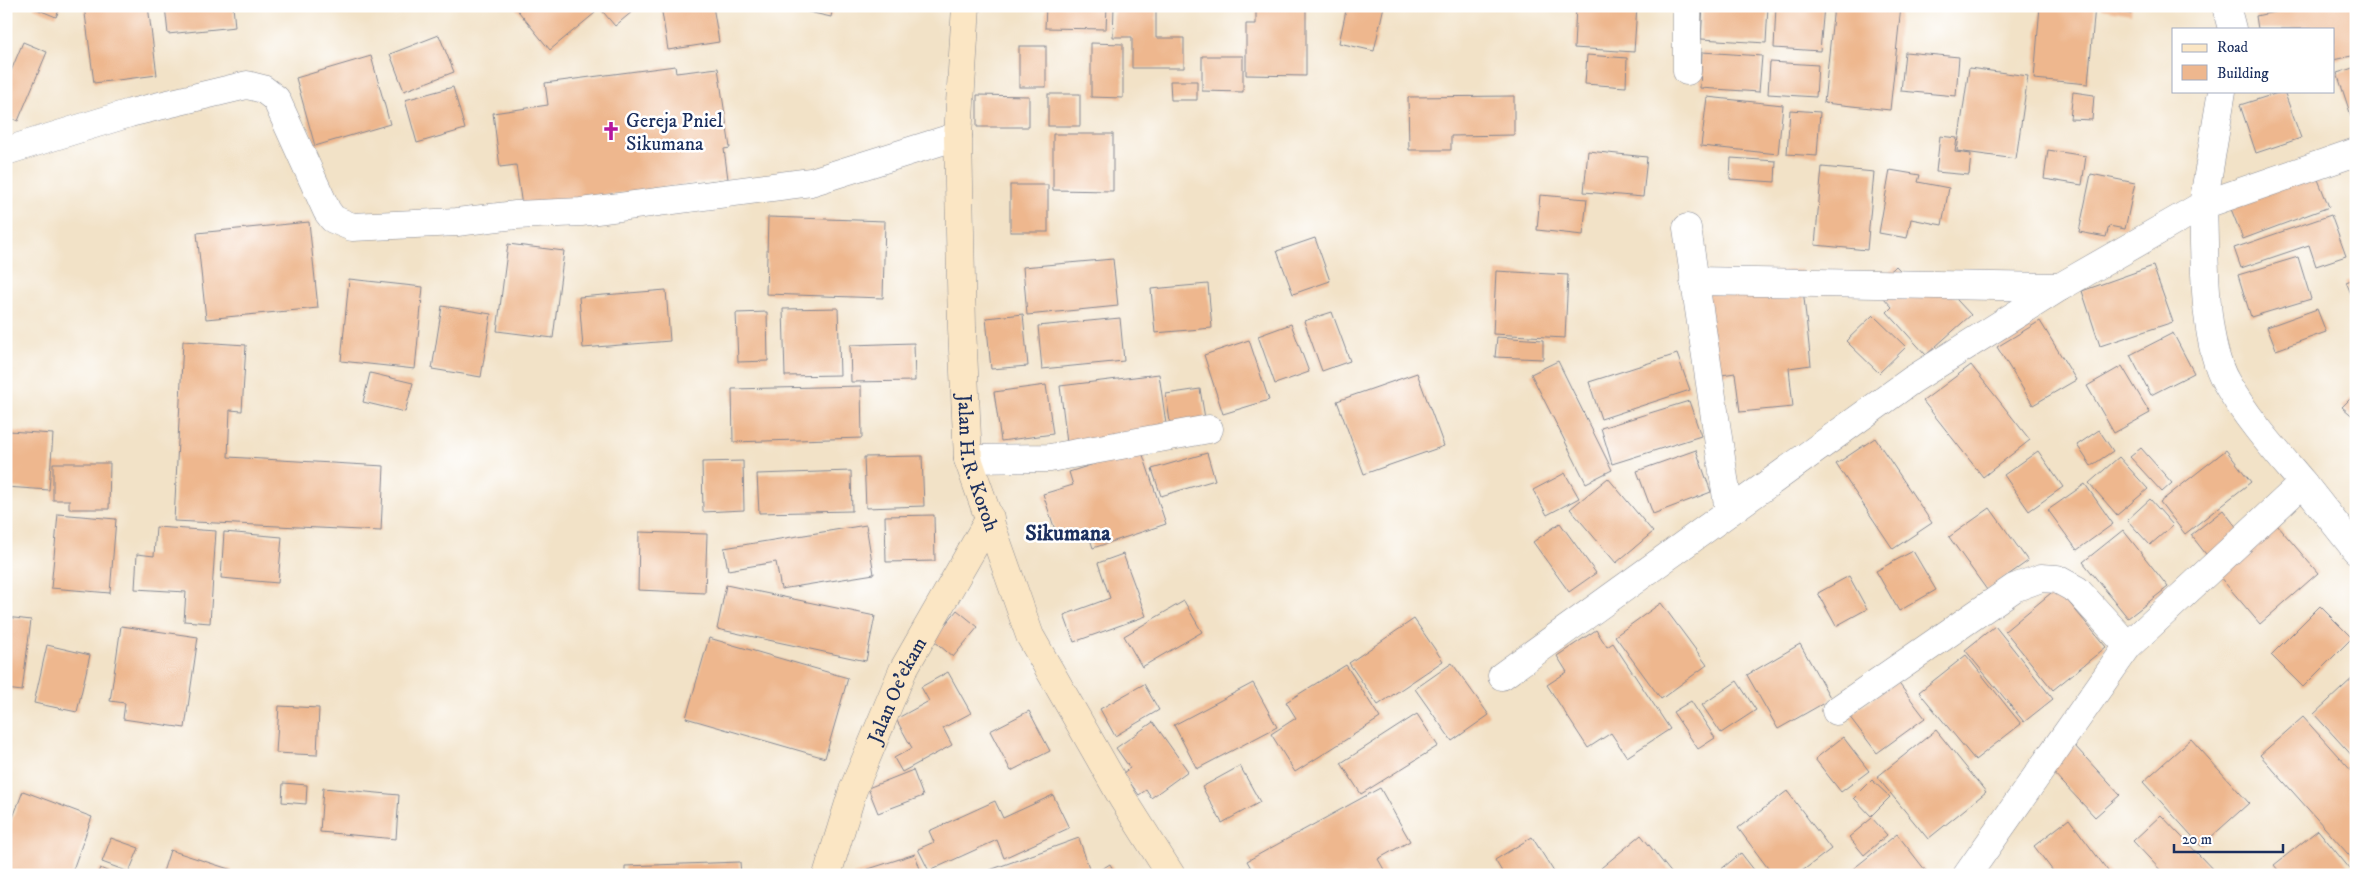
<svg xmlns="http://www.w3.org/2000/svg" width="2362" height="881" font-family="'IM FELL DW Pica',serif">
<rect width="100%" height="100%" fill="#fff"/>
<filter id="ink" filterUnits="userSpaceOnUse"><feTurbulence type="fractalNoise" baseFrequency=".02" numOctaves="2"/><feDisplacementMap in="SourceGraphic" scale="10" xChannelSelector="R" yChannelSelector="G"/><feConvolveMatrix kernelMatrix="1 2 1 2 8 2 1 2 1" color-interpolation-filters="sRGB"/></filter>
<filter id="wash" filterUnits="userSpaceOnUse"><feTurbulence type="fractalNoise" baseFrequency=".0096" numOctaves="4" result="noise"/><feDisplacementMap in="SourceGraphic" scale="20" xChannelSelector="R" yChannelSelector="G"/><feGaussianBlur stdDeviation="1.12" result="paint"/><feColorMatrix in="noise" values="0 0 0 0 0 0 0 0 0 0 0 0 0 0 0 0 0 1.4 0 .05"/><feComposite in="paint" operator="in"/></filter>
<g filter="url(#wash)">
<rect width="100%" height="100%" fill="#f2e2c7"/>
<g id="blocks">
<g fill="#eeb78e">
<path d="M34,6H61L56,17L34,8Z"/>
<path d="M84,6H148L157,75L94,83Z"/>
<path d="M165,6H233L235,27L168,34Z"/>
<path d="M376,6H388L379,11Z"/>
<path d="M514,6H590L595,13L550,50Z"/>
<path d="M598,6H639L615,26Z"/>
<path d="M661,6H713L719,42L668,50Z"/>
<path d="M782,6H833L831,17Z"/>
<path d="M1046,6H1107L1106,29L1045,28Z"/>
<path d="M1114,6H1156V38H1184V68H1132V37H1113Z"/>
<path d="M1256,6H1306V76L1246,75V24H1256Z"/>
<path d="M1347,6H1384L1374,51L1339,43Z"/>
<path d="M1576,6H1637L1634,52L1574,48Z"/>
<path d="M1703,6H1768L1766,43L1701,39Z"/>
<path d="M1776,6H1824L1820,51L1774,48Z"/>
<path d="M1834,6H1901L1890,110L1824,103Z"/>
<path d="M2040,6H2095L2088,84L2034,79Z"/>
<path d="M2101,6H2132L2131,14L2101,9Z"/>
<path d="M2302,6H2356V55L2333,60V29H2258L2256,16Z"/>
<path d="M439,35L454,72L404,91L390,54Z"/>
<path d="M23,42L47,52L18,121L6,116V83Z"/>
<path d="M1091,43L1123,44V98L1091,97Z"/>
<rect x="1019" y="46" width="27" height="41"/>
<path d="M1702,52L1762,56L1759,92L1700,88Z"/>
<path d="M1905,52L1959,57L1956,96L1901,91Z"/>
<path d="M1587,55L1627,58L1626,87L1585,84Z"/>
<path d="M371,56L390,124L315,146L296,78Z"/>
<path d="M1202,56H1243V92L1202,91Z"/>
<path d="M1770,62L1818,65L1816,97L1768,94Z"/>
<path d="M675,66L676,73L718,68L730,148L724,149L728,179L522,206L516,165L500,167L493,113L548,105L545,83Z"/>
<path d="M2356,67V128H2355L2337,73Z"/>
<path d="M1969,68L2028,76L2016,159L1957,151Z"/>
<path d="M1170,81H1197V100H1171Z"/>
<path d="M453,87L465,129L417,143L405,100Z"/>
<path d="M2284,91L2301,138L2256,153L2240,105Z"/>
<path d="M2073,92L2094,95L2092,120L2070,119Z"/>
<rect x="1048" y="94" width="32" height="32"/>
<path d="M977,95L1029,96V127H977Z"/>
<path d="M1514,96V135L1451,136V150H1409L1408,97Z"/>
<path d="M1707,97L1783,105L1778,154L1701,146Z"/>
<path d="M1790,110L1820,112L1817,156L1787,154Z"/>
<path d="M1053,134H1113V191L1053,190Z"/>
<path d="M1940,136L1957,138L1955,152L1971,154L1969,175L1936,172Z"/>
<path d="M2048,150L2086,156L2082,185L2044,179Z"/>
<path d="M1588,151L1647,157L1643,197L1584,192Z"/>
<path d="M1731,158L1776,161L1775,182L1730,179Z"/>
<path d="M1822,167L1874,172L1867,250L1815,245Z"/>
<path d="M1890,170L1920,175L1918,182L1949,188L1942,225L1911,219L1907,238L1879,233Z"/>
<path d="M2315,172L2329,207L2243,239L2229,204Z"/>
<path d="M2091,174L2135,183L2125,229L2109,226L2106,237L2079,232Z"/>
<rect x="1010" y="185" width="38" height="47"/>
<path d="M1540,195L1587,199L1583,235L1537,230Z"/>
<path d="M2331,215L2346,256L2316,266L2309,245L2241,268L2234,248Z"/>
<path d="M768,217L885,221L883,298L766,294Z"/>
<path d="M309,222L318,308L206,319L197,233Z"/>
<path d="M1315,238L1330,281L1293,294L1277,251Z"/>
<path d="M508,244L564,251L553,338L497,331Z"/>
<path d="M2298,257L2311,299L2251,317L2238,275Z"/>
<path d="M1113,259L1118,306L1027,315L1023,267Z"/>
<path d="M1896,266L1915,286L1931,272L1971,315L1926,355L1887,312L1892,307L1874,287Z"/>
<path d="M2153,266L2173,322L2100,346L2082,291Z"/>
<path d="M1801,269L1811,365L1789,368L1793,407L1740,412L1735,373L1715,376L1705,279Z"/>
<path d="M1496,271L1568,275L1565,338L1493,334Z"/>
<path d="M2356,278V305L2346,282Z"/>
<path d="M349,279L423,287L415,369L341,361Z"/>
<path d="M1208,284L1212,328L1155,333L1151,289Z"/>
<path d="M666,290L670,341L583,348L579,297Z"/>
<path d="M442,306L491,314L481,377L432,369Z"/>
<path d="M838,308L840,375L785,376L783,309Z"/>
<path d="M2317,309L2326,332L2276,350L2267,327Z"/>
<path d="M767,312L768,361L738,362L736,313Z"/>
<path d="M1332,312L1350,361L1322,371L1304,321Z"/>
<path d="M1023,314L1028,366L991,369L986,318Z"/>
<path d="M1873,315L1906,347L1879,373L1846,341Z"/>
<path d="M1120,318L1124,361L1042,369L1038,326Z"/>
<path d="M2040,321L2076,380L2033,405L1997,347Z"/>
<path d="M1291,324L1309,372L1275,384L1258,336Z"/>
<path d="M2173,333L2194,373L2151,395L2130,355Z"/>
<path d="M1497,337L1543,340V359L1495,357Z"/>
<path d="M1249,340L1269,400L1223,414L1204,355Z"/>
<path d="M183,341L246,345L242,411L230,410L228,457L384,466L381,531L174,521Z"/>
<path d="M914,343L915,381L851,382L850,345Z"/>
<path d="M1677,354L1690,390L1601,419L1589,382Z"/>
<path d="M1558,361L1612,470L1586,483L1531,374Z"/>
<path d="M1971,365L2030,440L1983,477L1923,401Z"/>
<path d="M2122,366L2150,413L2114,433L2087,386Z"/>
<path d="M370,373L413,383L405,412L363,402Z"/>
<path d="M1417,373L1444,446L1364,474L1337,401Z"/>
<path d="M1159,374L1167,431L1067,443L1060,386Z"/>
<path d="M1046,385L1053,434L1001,441L994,392Z"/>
<path d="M861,386L862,438L733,442L732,389Z"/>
<path d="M1200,389L1206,424L1171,429L1166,394Z"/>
<path d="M2356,393V419L2342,407Z"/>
<path d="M1689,401L1701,436L1612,464L1601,428Z"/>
<path d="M2099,430L2113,451L2091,466L2077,445Z"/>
<path d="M9,431L53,434L49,490L6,487Z"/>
<path d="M1875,438L1932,523L1893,549L1836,464Z"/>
<path d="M2141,448L2172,483L2162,492L2130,457Z"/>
<path d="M1141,449L1166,524L1093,548L1087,530L1058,539L1043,494L1073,485L1069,472Z"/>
<path d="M1696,450L1711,492L1653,514L1637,471Z"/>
<path d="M2226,450L2251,482L2185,534L2160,502Z"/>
<path d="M2038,451L2063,487L2029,511L2004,475Z"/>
<path d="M1207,453L1215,480L1161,496L1152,469Z"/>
<path d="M922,456L924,506L866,508L864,457Z"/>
<path d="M2119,457L2148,489L2117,515L2089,483Z"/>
<path d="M743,461L744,510L703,512L702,462Z"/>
<path d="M53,463H110L109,509H69V500H53Z"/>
<path d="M851,471L852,511L759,513L757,474Z"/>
<path d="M1565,473L1579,498L1547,515L1533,490Z"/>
<path d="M1608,478L1653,532L1616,563L1570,509Z"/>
<path d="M2085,484L2113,524L2077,550L2048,510Z"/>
<path d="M2150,499L2173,525L2150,545L2127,520Z"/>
<path d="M1990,508L2028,561L1987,590L1949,537Z"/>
<path d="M2223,510L2241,533L2209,558L2191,535Z"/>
<path d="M58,514L116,519L110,593L51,588Z"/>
<path d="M934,515L935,561L886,562L885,516Z"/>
<path d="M1560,523L1596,573L1569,592L1533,542Z"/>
<path d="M866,525L874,574L781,589L776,562L728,570L724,548Z"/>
<path d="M2277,525L2318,573L2260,624L2219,576Z"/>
<path d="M156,527L216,531L210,623L184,621L186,592L135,589L137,554L154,556Z"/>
<path d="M2123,530L2168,587L2128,618L2083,562Z"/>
<path d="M224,532L282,537L278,583L221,578Z"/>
<path d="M639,532L707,534L705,593L638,590Z"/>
<path d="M1913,551L1936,590L1899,611L1876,571Z"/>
<path d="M1123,554L1146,616L1074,642L1064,615L1110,598L1098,563Z"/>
<path d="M1849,576L1867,609L1836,626L1818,593Z"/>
<path d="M726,585L875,616L866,661L717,629Z"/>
<path d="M2057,588L2106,647L2053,690L2005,631Z"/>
<path d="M1184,601L1202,632L1142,667L1124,636Z"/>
<path d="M1661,603L1707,665L1661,699L1615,636Z"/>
<path d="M2320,606L2352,638L2303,687L2271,655Z"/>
<path d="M957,610L978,627L953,657L933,640Z"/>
<path d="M6,617L31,620L22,691L6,689Z"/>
<path d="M1414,619L1443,661L1378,705L1349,663Z"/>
<path d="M121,626L198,637L185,728L123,719L125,703L110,701Z"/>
<path d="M1995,626L2053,699L2024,722L1965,650Z"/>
<path d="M1596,630L1607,647L1613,643L1670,729L1627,757L1611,733L1588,748L1547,685L1567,672L1557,656Z"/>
<path d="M709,638L848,678L825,758L686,718Z"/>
<path d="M1800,644L1831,699L1778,729L1747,675Z"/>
<path d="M47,645L90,655L77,712L34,703Z"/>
<path d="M1966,655L2021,724L1975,760L1919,692Z"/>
<path d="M1452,663L1489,715L1452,741L1415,689Z"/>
<path d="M1346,665L1380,718L1295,772L1271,734L1296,718L1286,702Z"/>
<path d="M948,672L971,713L943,728L952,745L902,772L894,758L912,748L896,719L929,701L921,687Z"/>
<path d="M2356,675V760L2314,714Z"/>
<path d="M1737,681L1756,710L1721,733L1702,705Z"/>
<path d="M1897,681L1925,718L1877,753L1849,716Z"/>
<path d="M1253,683L1277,727L1197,769L1174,725Z"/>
<path d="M1144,684L1159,710L1115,736L1100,709Z"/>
<path d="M1691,701L1715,738L1698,749L1673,712Z"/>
<path d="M279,706L319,708L317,755L276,753Z"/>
<path d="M1029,711L1050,751L1011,771L990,731Z"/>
<path d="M1417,714L1438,746L1361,794L1341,763Z"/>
<path d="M2303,717L2356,776V863L2260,755Z"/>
<path d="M1153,722L1188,771L1151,798L1146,790L1139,795L1123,773L1130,768L1116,748Z"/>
<path d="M1936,730L1986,792L1928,839L1877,777Z"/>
<path d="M1843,737L1869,771L1841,792L1815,759Z"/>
<path d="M2191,739L2249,803L2201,846L2143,782Z"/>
<path d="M2074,745L2120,795L2095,817L2049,768Z"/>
<path d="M1240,766L1260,802L1222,823L1202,787Z"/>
<path d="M913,770L923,796L878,813L868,788Z"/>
<path d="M1872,780L1890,797L1871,816L1854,798Z"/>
<path d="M283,783L307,785L306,804L282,802Z"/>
<path d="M323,788L399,795L396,839L320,832Z"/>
<path d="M1380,788L1410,841L1378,859L1387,875H1255L1247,861Z"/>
<path d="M23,791L92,817L71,875H6V836Z"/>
<path d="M1787,791L1831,849L1797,875H1773L1738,828Z"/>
<path d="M1053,795L1069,828L1004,858L997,840L929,871L918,849L934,842L929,831L995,801L1003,818Z"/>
<path d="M2161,815L2218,875H2165L2133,841Z"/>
<path d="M1872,818L1887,835L1864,855L1849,837Z"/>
<path d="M2069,819L2111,875H2056L2034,846Z"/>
<path d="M2318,830L2355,875H2282L2274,865Z"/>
<path d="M1897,834L1929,875H1858L1853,869Z"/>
<path d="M1641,835L1673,875H1607L1601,868Z"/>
<path d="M1532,837L1556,875H1504L1495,860Z"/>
<path d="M111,838L139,848L129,872L102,862Z"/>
<path d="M1079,838L1090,871L1080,875H976Z"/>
<path d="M170,850L232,870L230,875H162Z"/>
<path d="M1741,853L1758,875H1714Z"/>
<path d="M915,854L922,875H853V874Z"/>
<path d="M740,862L741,875H625V866Z"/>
<path d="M1110,864L1116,875H1092Z"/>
<path d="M100,868L116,875H97Z"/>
</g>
</g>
</g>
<g filter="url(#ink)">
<use href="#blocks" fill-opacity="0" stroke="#868892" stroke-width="1"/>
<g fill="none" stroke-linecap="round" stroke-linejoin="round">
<g stroke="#868892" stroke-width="29">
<g id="street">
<path d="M2226,6L2232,29"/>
<path d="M1687,71V6"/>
<path d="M6,151L130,113L247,85L263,89L276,99L327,211L333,219L352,227L457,222L516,215L581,212L811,182L958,136"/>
<path d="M1687,228L1729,512"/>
<path d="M1694,281L2060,287"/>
<path d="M968,459L1050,458L1209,429"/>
<path d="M2303,483C2276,451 2247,419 2226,382C2202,340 2205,253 2203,205L2356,152"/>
<path d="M1502,676L1912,380L2060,287L2203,205L2222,91"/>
<path d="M1836,711L2014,588L2041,578L2057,579L2077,590L2128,646"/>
<path d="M1967,875L2128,646L2303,483L2356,550"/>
</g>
</g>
<g stroke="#868892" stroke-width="29">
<g id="secondary">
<path id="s1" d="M966,6L958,136L962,328L968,459L1030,636L1123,799L1171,875"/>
<path id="s2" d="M827,875L853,790L903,670L990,518"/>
</g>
</g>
<use href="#street" stroke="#fff" stroke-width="28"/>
<use href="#secondary" stroke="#fbe6c4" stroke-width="28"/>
</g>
</g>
<defs>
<g id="church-bare" transform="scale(1.5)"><path d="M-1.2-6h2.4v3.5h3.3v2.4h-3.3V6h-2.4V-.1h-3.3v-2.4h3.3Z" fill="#b5179e" stroke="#fff" stroke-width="2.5" paint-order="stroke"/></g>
</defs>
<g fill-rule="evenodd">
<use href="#church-bare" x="611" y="131"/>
</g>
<g text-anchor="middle" stroke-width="5" stroke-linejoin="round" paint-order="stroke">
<g font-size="20" fill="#1b2f5e" stroke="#fff" text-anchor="start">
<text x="626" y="127">Gereja Pniel<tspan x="626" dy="23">Sikumana</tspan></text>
</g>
<g font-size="20" fill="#1b2f5e" stroke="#fff">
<text dy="7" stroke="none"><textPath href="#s1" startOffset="459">Jalan H.R. Koroh</textPath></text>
<text dy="7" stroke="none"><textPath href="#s2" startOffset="198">Jalan Oe'ekam</textPath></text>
</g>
<g font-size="22" font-weight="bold" fill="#1b2f5e" stroke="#fff">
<text x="1068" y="540">Sikumana</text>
</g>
</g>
<rect width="2362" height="881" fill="none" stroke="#fff" stroke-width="25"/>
<rect x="2172" y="28" width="162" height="65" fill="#ffffff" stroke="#a4acbf"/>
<rect x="2182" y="44" width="25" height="8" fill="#fbe6c4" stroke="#a4acbf"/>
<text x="2217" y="52" font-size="15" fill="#1b2f5e">Road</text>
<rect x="2182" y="65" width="25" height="15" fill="#eeb78e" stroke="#a4acbf"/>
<text x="2217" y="78" font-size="15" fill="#1b2f5e">Building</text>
<path d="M2174 844v8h109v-8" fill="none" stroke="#1b2f5e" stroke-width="2.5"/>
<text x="2182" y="844" font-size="15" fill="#1b2f5e" stroke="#ffffff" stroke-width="4" paint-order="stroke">20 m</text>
</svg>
